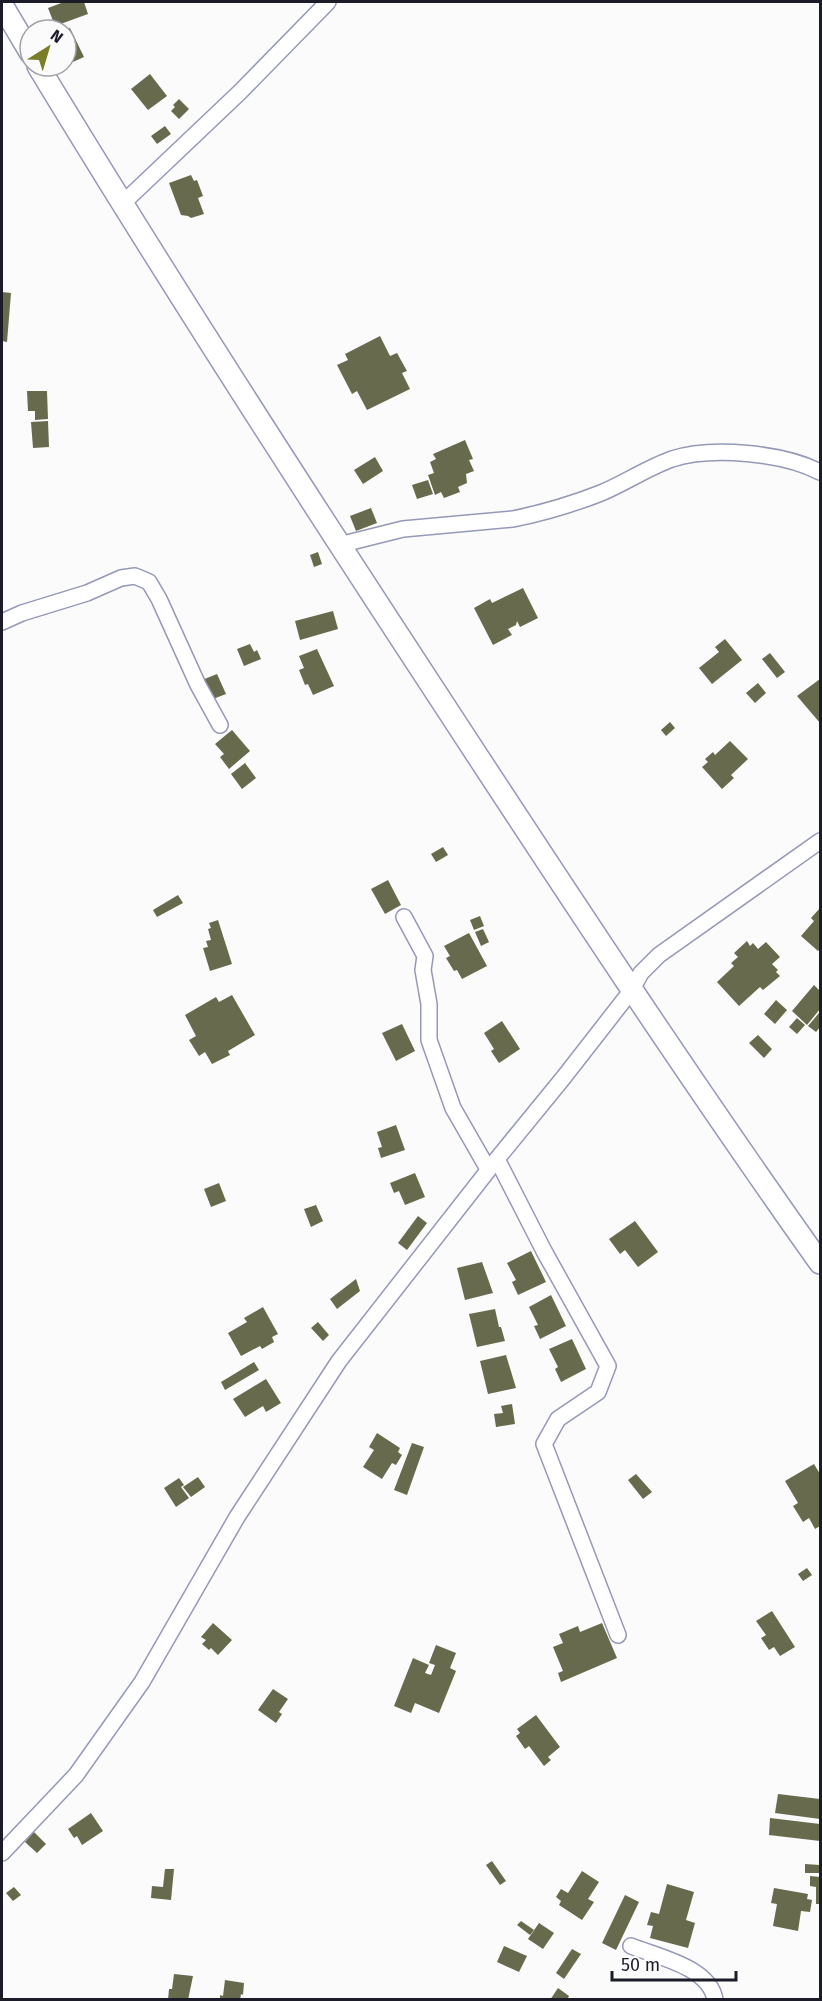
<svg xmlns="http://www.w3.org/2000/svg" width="822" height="2001" font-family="'Fira Sans',sans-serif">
<rect width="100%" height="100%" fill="#fbfbfb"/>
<g fill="#676a4c">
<path d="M64,2H84L88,14L55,26L48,8Z"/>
<path d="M70,28L84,57L66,65V29Z"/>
<path d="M150,74L167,96L148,110L131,89Z"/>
<path d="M179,99L189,109L179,119L171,111L175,107L173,105Z"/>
<path d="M165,126L171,134L157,144L151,136Z"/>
<path d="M191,175L194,181L197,180L203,196L198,198L204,214L191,218L188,216L181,215L169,183Z"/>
<path d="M2,292L11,293L7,342L2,341Z"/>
<path d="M380,336L390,356L397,353L407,371L402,373L410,389L367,410L357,391L352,394L337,365L348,360L345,354Z"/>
<path d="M27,391H47L48,419L35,420V411H28Z"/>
<path d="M48,421L49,447L33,448L31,422Z"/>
<path d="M465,440L473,459L469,460L474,471L466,474L467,483L458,487L460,492L444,498L441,492L435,495L428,475L434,473L430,462L436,459L433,454Z"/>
<path d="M375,457L383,471L363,484L354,470Z"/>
<path d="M428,480L433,494L417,499L412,485Z"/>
<path d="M371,508L377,523L356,531L350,516Z"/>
<path d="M318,552L322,564L314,567L310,555Z"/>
<path d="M523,588L538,618L520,627L517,621L516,625L508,629L512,635L493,645L474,608L490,599L492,603Z"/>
<path d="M333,611L338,629L300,640L295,621Z"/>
<path d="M725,639L742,660L712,684L699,668L719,652L715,647Z"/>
<path d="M250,644L254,652L257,650L261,659L244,666L237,649Z"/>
<path d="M317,649L334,686L313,695L308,684L305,685L299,670L304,668L299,656Z"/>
<path d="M770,653L785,672L777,678L762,659Z"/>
<path d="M217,674L226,694L213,699L202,680Z"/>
<path d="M820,679V723L797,696Z"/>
<path d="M758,683L766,693L755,703L746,693Z"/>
<path d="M670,722L675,728L666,736L661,730Z"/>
<path d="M232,730L250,751L229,769L220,757L224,754L215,744Z"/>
<path d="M730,741L748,759L731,775L734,778L722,789L702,767L708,762L705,759L713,752L715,755Z"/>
<path d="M245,763L256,778L242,789L231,774Z"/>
<path d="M443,847L448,855L436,862L431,854Z"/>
<path d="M388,880L401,905L385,914L371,889Z"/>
<path d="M178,895L183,903L157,917L153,910Z"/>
<path d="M820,908V949L818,951L801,936L814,921L811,918Z"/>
<path d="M480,916L484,926L474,930L470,920Z"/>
<path d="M218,920L232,964L210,971L203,948L208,947L206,941L211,940L208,929L211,928L209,923Z"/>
<path d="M483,929L489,942L481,946L475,932Z"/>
<path d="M469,933L487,966L462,979L457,970L454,971L446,958L450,956L444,946Z"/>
<path d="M747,941L750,946L753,943L758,949L766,942L780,957L772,964L778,970L776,972L780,976L763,990L760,987L739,1006L717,982L734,966L731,963L738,957L734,953Z"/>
<path d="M814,985L820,991V1009L807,1025L792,1011Z"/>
<path d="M232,995L255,1035L228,1051L230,1055L212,1064L205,1052L199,1056L189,1040L196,1036L185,1015L216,997L219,1002Z"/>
<path d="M776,1000L787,1010L775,1024L764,1014Z"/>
<path d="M819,1013L820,1015V1027L816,1032L808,1026Z"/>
<path d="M797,1018L805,1025L797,1034L789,1027Z"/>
<path d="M502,1021L520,1049L499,1063L491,1051L494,1049L484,1033Z"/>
<path d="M402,1024L415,1051L396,1061L382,1033Z"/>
<path d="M758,1035L772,1049L764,1058L749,1043Z"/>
<path d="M396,1125L405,1150L381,1158L378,1148L382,1147L377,1132Z"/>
<path d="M415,1173L425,1197L405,1205L399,1191L394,1193L390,1183Z"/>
<path d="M219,1183L226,1201L211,1207L204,1189Z"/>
<path d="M316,1205L323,1221L311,1227L304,1209Z"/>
<path d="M418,1216L427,1223L407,1250L398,1243Z"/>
<path d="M635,1221L658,1252L638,1267L625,1250L620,1254L609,1239Z"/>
<path d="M531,1251L546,1282L518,1295L512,1282L516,1280L507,1263Z"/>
<path d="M482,1262L493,1293L465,1300L457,1268Z"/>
<path d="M356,1279L360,1291L337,1309L330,1299Z"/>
<path d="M551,1295L566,1326L540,1339L534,1326L538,1325L529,1307Z"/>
<path d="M263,1307L278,1334L272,1337L274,1342L262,1349L260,1346L241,1356L228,1333L247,1322L244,1318Z"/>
<path d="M495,1309L499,1327H501L505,1341L477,1347L469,1314Z"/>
<path d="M318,1322L329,1335L323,1341L311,1328Z"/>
<path d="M572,1339L586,1369L561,1382L555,1369L558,1367L549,1349Z"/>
<path d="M506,1355L516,1388L488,1394L480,1361Z"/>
<path d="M254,1362L259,1370L225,1390L221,1382Z"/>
<path d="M266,1379L281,1403L266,1412L263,1406L245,1417L233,1399Z"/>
<path d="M512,1404L515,1424L496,1427L494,1414L503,1413L501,1406Z"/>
<path d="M377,1433L400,1448L398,1452L402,1455L396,1465L392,1463L382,1479L363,1467L374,1450L369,1447Z"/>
<path d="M412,1443L424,1447L407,1495L394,1490Z"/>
<path d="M814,1464L820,1474V1526L815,1529L809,1518L803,1522L793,1506L798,1503L785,1481Z"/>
<path d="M636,1474L652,1492L643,1499L628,1480Z"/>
<path d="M198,1477L205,1487L191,1497L183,1487Z"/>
<path d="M179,1478L184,1485L181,1487L189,1498L176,1507L164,1488Z"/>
<path d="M807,1568L812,1575L803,1581L798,1574Z"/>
<path d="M772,1611L795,1647L780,1656L774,1647L769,1650L761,1638L766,1635L756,1621Z"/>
<path d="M213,1623L232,1640L218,1655L211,1648L209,1650L202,1644L206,1640L201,1637Z"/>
<path d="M602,1623L617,1658L561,1682L558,1673L563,1671L553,1647L563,1643L559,1634L578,1626L580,1632Z"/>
<path d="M436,1645L456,1653L450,1668L456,1671L439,1713L415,1703L411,1713L394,1706L413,1658L429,1665L425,1673L431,1675L435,1665L429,1663Z"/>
<path d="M273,1689L288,1699L279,1712L282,1714L276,1723L258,1710Z"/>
<path d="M536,1715L560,1747L548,1757L551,1760L544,1766L529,1746L525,1749L516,1736L520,1733L517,1729Z"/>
<path d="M778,1794L820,1799V1819L775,1813Z"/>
<path d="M91,1813L103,1831L82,1845L77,1836L74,1838L68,1829Z"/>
<path d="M770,1818L820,1824V1841L769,1835Z"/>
<path d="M34,1832L46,1844L37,1853L25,1842Z"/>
<path d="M492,1861L506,1881L500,1885L486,1865Z"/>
<path d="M805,1864L820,1865V1873H805Z"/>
<path d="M165,1869H174L171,1900L151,1898L152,1886L163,1887Z"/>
<path d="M582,1871L599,1882L588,1899L594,1902L582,1920L559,1905L561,1901L556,1897L561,1889L568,1893Z"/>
<path d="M810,1876L820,1877V1904H816V1887L810,1886Z"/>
<path d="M667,1884L694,1892L686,1920L695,1923L688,1948L650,1938L653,1926L647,1925L651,1912L659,1914Z"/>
<path d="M14,1887L21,1895L13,1901L6,1893Z"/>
<path d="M774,1888L808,1894L807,1899L812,1900L810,1912L801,1911L798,1931L773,1926L777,1904L771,1903Z"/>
<path d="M625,1895L639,1902L616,1950L602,1943Z"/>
<path d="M521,1921L534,1930L530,1935L517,1925Z"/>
<path d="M539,1923L554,1933L543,1949L528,1939Z"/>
<path d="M504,1946L527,1956L519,1972L497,1962Z"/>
<path d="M572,1949L581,1954L564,1979L556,1973Z"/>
<path d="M174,1974L193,1976L188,2000H168L169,1989H172Z"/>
<path d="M225,1980L244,1983L243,1995L241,1994L240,2000H220V1995L223,1996Z"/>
<path d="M558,1988L569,1996L567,2000H550Z"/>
</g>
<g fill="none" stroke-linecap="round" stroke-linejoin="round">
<g stroke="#9599b7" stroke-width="18">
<g id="street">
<path d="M122,204L240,92L328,2"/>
<path d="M339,545L403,529L513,519C543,513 573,504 601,493C625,483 647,468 672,459C712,446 783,453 820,472"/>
<path d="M2,622L22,613L87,593L121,578L135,576L149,582L159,599L198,685L220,725"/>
<path d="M404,917L425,956L423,970L429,1004V1040L453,1108L488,1169"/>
<path d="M497,1159L544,1251L608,1366L598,1392L558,1419L544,1444L618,1635"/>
<path d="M2,1853L76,1775L142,1682L237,1517L339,1361L497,1159L564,1077L631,991L641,973L659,955L820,841"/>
<path d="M631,1946C658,1957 710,1967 715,2000"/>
</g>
</g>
<g stroke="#9599b7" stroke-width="24">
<g id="secondary">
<path d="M2,5L30,52"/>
<path d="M38,66C167,279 302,488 439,697C563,887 688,1077 820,1263"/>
</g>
</g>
<use href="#street" stroke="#fff" stroke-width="15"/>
<use href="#secondary" stroke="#fff" stroke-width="21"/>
</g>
<rect width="822" height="2001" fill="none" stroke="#1b1c28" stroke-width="6"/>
<g transform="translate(48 48) rotate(37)"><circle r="28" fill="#fbfbfb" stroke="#a1a2a7" stroke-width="1.5"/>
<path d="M0-4.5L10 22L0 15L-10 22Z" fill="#7a7e28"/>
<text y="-9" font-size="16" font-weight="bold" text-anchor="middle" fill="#1b1c28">N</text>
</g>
<path d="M612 1971v9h124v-9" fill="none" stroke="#1b1c28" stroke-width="3"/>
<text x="621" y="1971" font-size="18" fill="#1b1c28" stroke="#fbfbfb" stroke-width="4.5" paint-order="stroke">50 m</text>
</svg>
